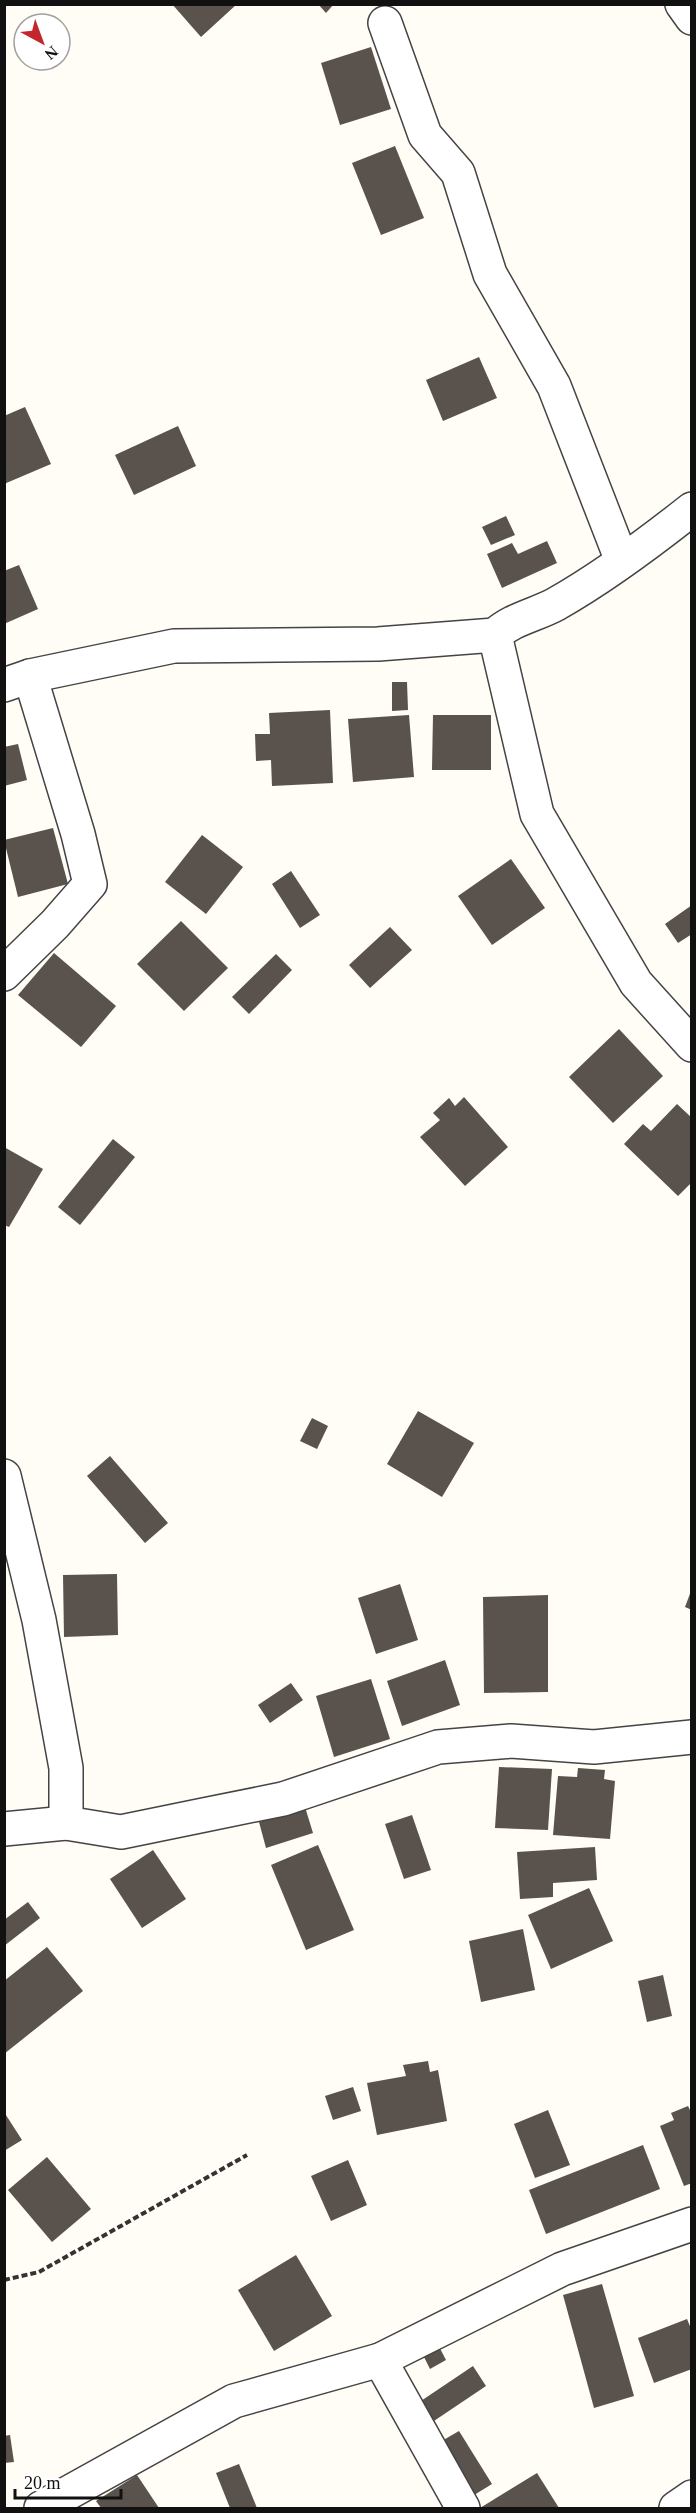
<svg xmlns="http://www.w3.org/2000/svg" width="696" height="2513" font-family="'Times New Roman',serif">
<rect width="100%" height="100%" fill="#fffdf5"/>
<g fill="#5a524d">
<path d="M172,4H237L201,37Z"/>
<path d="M318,4H334L326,13Z"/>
<path d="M371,47L391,109L340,125L321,63Z"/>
<path d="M395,146L424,218L381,235L352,163Z"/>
<path d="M479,357L497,398L443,421L426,380Z"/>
<path d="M25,407L51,464L4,484V416Z"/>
<path d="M178,426L196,466L134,495L115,455Z"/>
<path d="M506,516L515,535L491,545L482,527Z"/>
<path d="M547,541L557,563L502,588L487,554L512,543L518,554Z"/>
<path d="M19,565L38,609L4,624V571Z"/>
<path d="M392,682H407L408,710L392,711Z"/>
<path d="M330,710L333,783L272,786L271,760L256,761L255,734H270L269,713Z"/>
<path d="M409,715L414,777L353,782L348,719Z"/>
<path d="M433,715H491V770H432Z"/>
<path d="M18,744L27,780L4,786V747Z"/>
<path d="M53,828L68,884L18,897L4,840Z"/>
<path d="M202,835L243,867L206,914L165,882Z"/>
<path d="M511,859L545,908L492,945L458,896Z"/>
<path d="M291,871L320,915L300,928L272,884Z"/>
<path d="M692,905V934L678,943L665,924Z"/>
<path d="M181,921L228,968L184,1011L137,964Z"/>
<path d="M390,927L412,950L370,988L349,965Z"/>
<path d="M54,953L116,1006L81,1047L18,995Z"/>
<path d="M276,954L292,970L249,1014L232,997Z"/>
<path d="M619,1029L663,1076L613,1123L569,1077Z"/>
<path d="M464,1097L508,1147L465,1186L420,1137L440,1120L433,1113L449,1098L455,1106Z"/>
<path d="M677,1104L692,1118V1182L678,1196L624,1144L643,1124L651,1131Z"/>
<path d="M113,1139L135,1157L80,1225L58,1207Z"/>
<path d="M4,1147L43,1169L9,1227L4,1225Z"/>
<path d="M418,1411L474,1443L442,1497L387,1464Z"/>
<path d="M312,1418L328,1426L317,1449L300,1441Z"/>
<path d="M110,1456L168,1523L145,1543L87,1476Z"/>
<path d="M117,1574L118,1635L64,1637L63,1575Z"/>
<path d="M400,1584L418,1640L376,1654L358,1598Z"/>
<path d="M691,1591H692V1610L685,1607Z"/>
<path d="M548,1595V1692L484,1693L483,1597Z"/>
<path d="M445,1660L460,1705L402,1726L387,1681Z"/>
<path d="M371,1679L390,1739L334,1757L316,1696Z"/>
<path d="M291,1683L303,1700L270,1723L258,1705Z"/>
<path d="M499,1767L552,1769L548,1830L495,1828Z"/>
<path d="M578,1768L605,1770L604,1779L615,1781L610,1839L553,1835L558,1776L577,1777Z"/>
<path d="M305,1807L313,1833L266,1848L259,1822Z"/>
<path d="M412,1815L431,1870L404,1879L385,1824Z"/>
<path d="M318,1845L354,1930L306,1950L271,1865Z"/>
<path d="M595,1847L597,1880L553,1883V1897L520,1899L517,1852Z"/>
<path d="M153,1850L186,1899L142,1928L110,1879Z"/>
<path d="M589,1888L613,1941L551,1969L528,1915Z"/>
<path d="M28,1902L40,1918L4,1946V1920Z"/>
<path d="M523,1929L535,1990L481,2002L469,1941Z"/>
<path d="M47,1947L83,1991L4,2054V1981Z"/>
<path d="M663,1975L672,2016L647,2022L638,1981Z"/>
<path d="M428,2061L430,2072L438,2070L447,2121L377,2135L367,2083L406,2076L403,2065Z"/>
<path d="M353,2087L361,2111L333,2120L325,2096Z"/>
<path d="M688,2106L692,2114V2183L684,2186L660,2126L674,2120L671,2113Z"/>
<path d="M548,2110L570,2165L535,2178L514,2124Z"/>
<path d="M4,2112L22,2140L4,2151Z"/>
<path d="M643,2145L660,2189L546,2234L529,2190Z"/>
<path d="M47,2157L91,2209L52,2242L8,2190Z"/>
<path d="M348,2160L367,2205L331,2221L311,2176Z"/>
<path d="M296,2255L332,2316L274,2351L238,2290Z"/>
<path d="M602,2284L634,2396L594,2408L563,2295Z"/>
<path d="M687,2319L692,2331V2369L654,2383L638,2338Z"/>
<path d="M432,2333L446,2360L430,2369L416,2341Z"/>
<path d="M473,2366L486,2386L425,2427L412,2407Z"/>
<path d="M459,2431L492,2484L466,2500L433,2446Z"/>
<path d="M10,2435L14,2462L4,2463V2436Z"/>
<path d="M239,2464L257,2508H230L216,2473Z"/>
<path d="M537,2473L559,2508H480Z"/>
<path d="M137,2475L159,2508H101L96,2501Z"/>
</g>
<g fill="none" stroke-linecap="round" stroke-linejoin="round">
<g stroke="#444" stroke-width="36">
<g id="street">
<path d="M682,4L692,18"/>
<path d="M385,23L425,135L458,173L490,274L554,386L622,561"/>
<path d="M495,635L537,814L636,983L692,1045"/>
<path d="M4,685L30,676L174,646L378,644L495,635C512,619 536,615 556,604C604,577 649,543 692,509"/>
<path d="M4,974L55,924L90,884L78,834L30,676"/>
<path d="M4,1476L39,1620L66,1768V1823L121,1832L204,1815L283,1799L438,1747L511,1741L594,1747L692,1737"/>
<path d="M4,1829L66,1823"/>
<path d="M380,2360L463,2508"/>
<path d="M41,2508L234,2401L380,2360L562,2269L692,2224"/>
<path d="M676,2508L692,2497"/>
</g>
</g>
<path stroke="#333" stroke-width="4" stroke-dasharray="6 3" stroke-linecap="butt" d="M4,2280L39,2272L247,2155"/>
<use href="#street" stroke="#fff" stroke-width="33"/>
</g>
<rect width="696" height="2513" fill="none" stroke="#111111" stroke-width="12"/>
<g transform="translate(42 42) rotate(139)"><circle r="28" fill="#ffffff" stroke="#a0a0a0" stroke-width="1.5"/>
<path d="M0-4.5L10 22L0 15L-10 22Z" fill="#c4262e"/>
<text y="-9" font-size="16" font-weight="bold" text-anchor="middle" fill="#111111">N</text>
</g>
<path d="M15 2489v9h106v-9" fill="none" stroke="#111111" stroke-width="3"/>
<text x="24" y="2489" font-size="18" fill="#111111" stroke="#ffffff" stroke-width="4.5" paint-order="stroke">20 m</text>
</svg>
